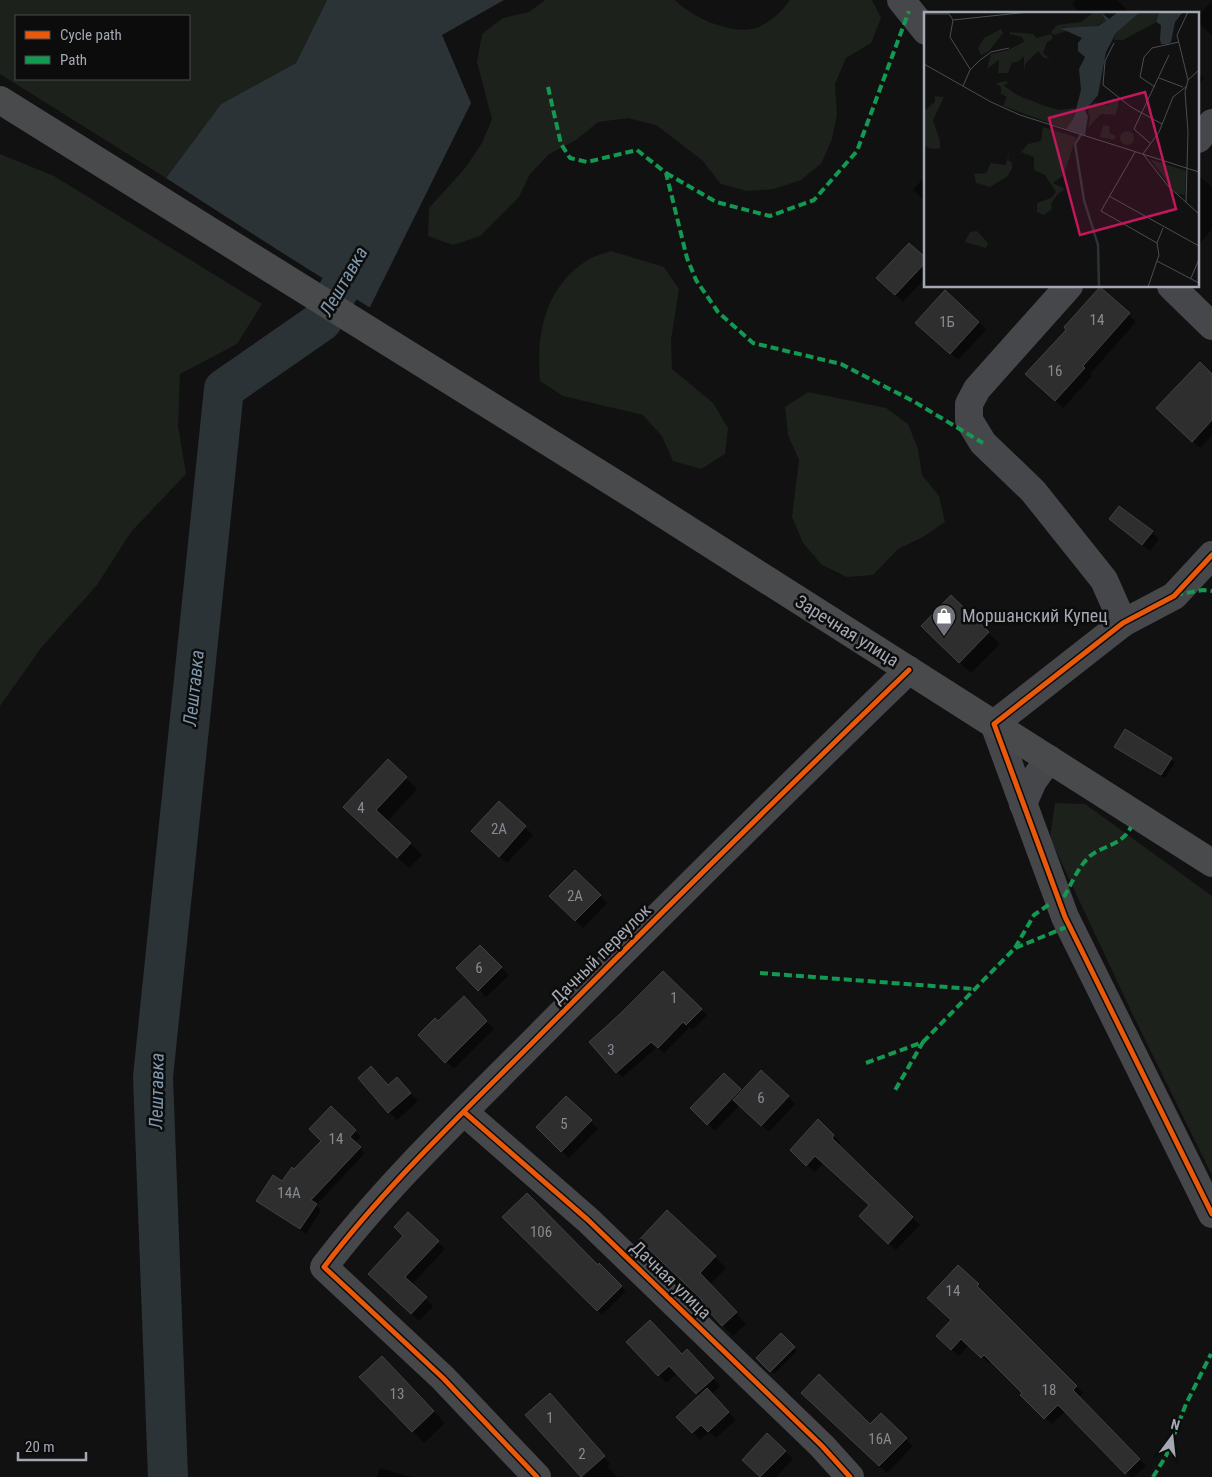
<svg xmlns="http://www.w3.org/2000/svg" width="1212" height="1477" font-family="'Roboto Condensed',sans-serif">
<rect width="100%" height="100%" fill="#111112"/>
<g fill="#1c211c" fill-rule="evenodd">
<path d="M0,0H327L296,63L221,104L166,178L0,74ZM16,16H189V79H16Z"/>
<path d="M545,0H675C692,18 737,38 761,26C773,20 783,10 790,0H872L881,18L871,43L846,58L835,84L837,114L832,139L821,164L801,180L774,189L747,191L721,184L702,160L656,125L628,118L598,122L576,140L549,154L530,174L519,197L480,236L453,245L428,236L429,208L466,167L482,143L492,119L477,62L482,34L503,18L529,12Z"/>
<path d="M0,154L54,176L262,304L237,344L180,374L178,425L186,474L131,532L97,585L41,648L0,706Z"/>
<path d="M611,251L664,267L679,289L671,340L672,369L713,403L728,428L725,454L701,469L673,461L662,436L643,415L563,396L540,381C536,335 544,289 586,261C593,256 603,254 611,251Z"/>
<path d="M808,392L886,408L908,424L918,449L922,475L939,496L945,522L923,537L898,549L873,575L847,577L822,565L803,543L792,517L799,460L788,435L785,407Z"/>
<path d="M1055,803L1085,804L1212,896V1175L1133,1015L1050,838Z"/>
</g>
<path fill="#2b3337" d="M327,0H504L442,35L471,103L369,309L166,178L221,104L296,63Z"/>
<path fill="#111112" d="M164,179L372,309L371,311H367Z"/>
<g fill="#0007">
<path d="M1076,0H1117L1128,11L1126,14H1081L1072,4Z"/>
<path d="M1212,1V35L1198,22V16Z"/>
<path d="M1198,73L1204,79L1198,85Z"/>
<path d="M926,175V202L913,190Z"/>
<path d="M1198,175L1212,187V229L1198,246Z"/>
<path d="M926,260V277L903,302L885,286Z"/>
<path d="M1101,289L1136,322L1090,374L1092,376L1063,408L1034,382L1068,330Z"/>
<path d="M979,322L986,330L958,360L925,330Z"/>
<path d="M1212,375V435L1200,448L1158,408Z"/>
<path d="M1110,519L1152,532L1159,539L1150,551Z"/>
<path d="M922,626L988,633L1000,644L971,673Z"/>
<path d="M1125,730L1175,762L1165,778L1115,747Z"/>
<path d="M406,778L417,789L387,822L422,855L409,868L356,818Z"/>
<path d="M499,803L533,835L507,863L480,839Z"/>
<path d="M575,871L607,903L583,928L551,896Z"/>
<path d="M480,947L509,975L486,997L458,968Z"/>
<path d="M663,972L707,1015L692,1030L690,1027L664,1053L657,1047L623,1077L617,1072L622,1014Z"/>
<path d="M464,998L494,1029L454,1069L420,1035L438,1023Z"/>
<path d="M724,1075L743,1092L788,1096L795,1104L769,1132L740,1105L715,1131L692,1108Z"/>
<path d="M359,1078L388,1086H404L418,1101L397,1120Z"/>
<path d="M566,1098L598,1129L569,1158L538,1127Z"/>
<path d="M331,1108L361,1137L355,1143L365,1153L316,1205L321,1210L306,1234L258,1201L283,1183L323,1141Z"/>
<path d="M818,1121L841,1143L839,1146L920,1225L896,1250L860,1216L870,1205L823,1163L815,1172L799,1158Z"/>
<path d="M408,1213L445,1249L411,1285L433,1306L419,1321L377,1281L405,1236Z"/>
<path d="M504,1217L598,1267L599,1265L626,1291L602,1315Z"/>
<path d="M652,1250L715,1257L726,1268L709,1285L746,1324L733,1336L701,1302L704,1300Z"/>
<path d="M958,1267L1083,1393L1079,1397L1146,1466L1134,1477H1130L1066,1411L1052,1424L1022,1395L1024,1393L991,1361L989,1363L969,1345L959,1356L938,1336L952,1320Z"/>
<path d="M781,1334L797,1351L774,1374L758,1358Z"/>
<path d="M628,1342L682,1356L687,1351L720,1386L711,1395L736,1420L716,1438L709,1432L700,1440L678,1417L700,1396L677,1373L666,1383Z"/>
<path d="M393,1369L445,1423L424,1443L361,1377Z"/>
<path d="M803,1393L870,1426L881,1415L913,1446L887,1473Z"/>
<path d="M556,1402L610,1464L607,1466L617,1477H584L527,1416Z"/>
<path d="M767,1435L793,1459L776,1477H762L744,1460Z"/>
<path d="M380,1468L412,1477H377Z"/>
</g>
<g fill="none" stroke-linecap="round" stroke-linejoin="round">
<path stroke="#2b3337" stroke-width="40" d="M168,1477L153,1077L224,389L322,321L365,242"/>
</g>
<g fill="#2e2e2f" stroke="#414245">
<path d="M909,243L926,258V262L895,295L876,278Z"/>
<path d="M1100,287L1130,313L1083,366L1085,368L1055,401L1025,374L1066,330L1064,327Z"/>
<path d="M945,290L979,322L950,354L915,323Z"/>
<path d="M1200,362L1212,374V420L1192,442L1156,408Z"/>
<path d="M1119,506L1153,531L1142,545L1109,519Z"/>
<path d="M951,595L989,632L959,663L921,626Z"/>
<path d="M1125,729L1172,758L1161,775L1114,747Z"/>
<path d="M388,759L407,777L376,810L411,843L397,858L343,807Z"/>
<path d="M499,801L526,826L499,857L471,831Z"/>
<path d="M575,870L601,895L575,921L549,896Z"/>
<path d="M480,945L502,967L478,991L456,968Z"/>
<path d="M663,971L702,1009L686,1025L683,1022L658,1048L651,1042L616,1073L589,1042L621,1013Z"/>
<path d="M464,996L487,1021L445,1063L418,1035L435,1018L438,1021Z"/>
<path d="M371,1066L388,1085L397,1077L411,1093L388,1113L358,1078Z"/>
<path d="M761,1070L789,1096L761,1126L733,1100Z"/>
<path d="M724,1073L741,1089L707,1125L690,1108Z"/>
<path d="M566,1096L592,1120L561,1152L536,1127Z"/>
<path d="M331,1106L356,1130L350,1137L361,1147L311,1200L317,1204L300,1229L256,1201L273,1175L282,1181L292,1167L294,1169L321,1141L309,1129Z"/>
<path d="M818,1119L834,1135L832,1138L913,1217L888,1244L859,1216L869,1205L815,1156L806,1166L790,1150Z"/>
<path d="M527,1193L598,1265L599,1263L622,1286L597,1311L502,1217Z"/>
<path d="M667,1210L716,1256L700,1273L737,1312L722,1326L700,1302L702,1300L639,1240Z"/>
<path d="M408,1212L439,1241L405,1277L427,1297L411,1314L368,1274L403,1236L394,1227Z"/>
<path d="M958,1265L979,1284L977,1286L1077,1386L1073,1390L1140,1459L1125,1474L1058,1405L1044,1419L1020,1395L1022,1393L984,1355L981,1358L961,1339L951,1350L936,1336L951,1320L927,1298Z"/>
<path d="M650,1320L682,1354L687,1349L714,1378L696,1394L669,1366L658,1376L626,1342Z"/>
<path d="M781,1333L795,1347L770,1372L756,1358Z"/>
<path d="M382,1356L434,1411L412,1432L359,1377Z"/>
<path d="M819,1374L870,1424L881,1413L907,1438L879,1466L801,1393Z"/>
<path d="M707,1388L729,1412L708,1432L701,1425L692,1433L676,1417Z"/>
<path d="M550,1393L605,1456L581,1477L525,1415Z"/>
<path d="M767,1433L786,1451L760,1477L742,1460Z"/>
</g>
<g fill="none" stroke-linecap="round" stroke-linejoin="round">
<g stroke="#46474a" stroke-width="28">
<path d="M901,0L926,31"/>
<path d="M1198,139L1212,123"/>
<path d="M1069,286L977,389L969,404V420L983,443L1033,491L1104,580L1123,623"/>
<path d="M1171,286L1212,326"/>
<path d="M1212,555L1174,596L1123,623L994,724L1065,917L1212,1214"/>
<path d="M1023,804L1033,781L1049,759"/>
<path d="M464,1112L588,1220L822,1446L850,1477"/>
<path d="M537,1477L443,1378L324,1267C388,1183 467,1109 541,1034C663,911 785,790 909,670"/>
</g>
<path stroke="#494a4c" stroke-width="28" d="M0,100L635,496L1212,863"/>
<g stroke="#139951" stroke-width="4" stroke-dasharray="8 4" stroke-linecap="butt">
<path d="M548,87L561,144L570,158L587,162L637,150L666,173L687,258L696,280L718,312L753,343L841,364L913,401L983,443"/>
<path d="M666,173L716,202L770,216L814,200L857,151L909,11"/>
<path d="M1175,595L1203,590L1212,591"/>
<path d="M1064,897C1072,883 1078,867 1090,856C1106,844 1121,846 1131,827"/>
<path d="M1015,948L1034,915L1051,903"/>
<path d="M760,973L973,989"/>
<path d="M923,1042L1015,948L1069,926"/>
<path d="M866,1063L923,1042L894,1092"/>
<path d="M1153,1477L1166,1456L1186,1404L1211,1354"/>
</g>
<g stroke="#0c0c0d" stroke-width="8">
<g id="cycleway">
<path d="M1212,555L1174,596L1123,623L994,724L1065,917L1212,1214"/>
<path d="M464,1112L588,1220L822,1446L850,1477"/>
<path d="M537,1477L443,1378L324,1267C388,1183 467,1109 541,1034C663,911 785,790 909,670"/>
</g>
</g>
<use href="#cycleway" stroke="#e8590c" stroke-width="5"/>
</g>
<defs>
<g id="shop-pin" transform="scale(1.25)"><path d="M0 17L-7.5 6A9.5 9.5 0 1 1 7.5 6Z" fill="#71737a" stroke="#0c0c0d"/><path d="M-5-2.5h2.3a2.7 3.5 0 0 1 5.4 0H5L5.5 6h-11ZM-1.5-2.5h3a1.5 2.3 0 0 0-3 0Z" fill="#fff"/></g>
</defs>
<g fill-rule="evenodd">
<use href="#shop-pin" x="944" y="616"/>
</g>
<g text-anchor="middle" stroke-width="5" stroke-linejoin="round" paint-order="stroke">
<g font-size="15" fill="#868a91">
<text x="1097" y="325">14</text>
<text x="947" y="327">1Б</text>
<text x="1055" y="376">16</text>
<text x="361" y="813">4</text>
<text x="499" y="834">2А</text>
<text x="575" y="901">2А</text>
<text x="479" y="973">6</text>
<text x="674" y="1003">1</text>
<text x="611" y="1055">3</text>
<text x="761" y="1103">6</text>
<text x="564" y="1129">5</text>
<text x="336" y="1144">14</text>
<text x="289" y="1198">14А</text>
<text x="541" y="1237">106</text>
<text x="953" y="1296">14</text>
<text x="1049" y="1395">18</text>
<text x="397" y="1399">13</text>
<text x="550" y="1423">1</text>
<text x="880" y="1444">16А</text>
<text x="582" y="1459">2</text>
</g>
<g font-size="18" fill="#a4a8b2" stroke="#0c0c0d" text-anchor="start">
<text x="962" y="622">Моршанский Купец</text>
</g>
<g font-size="18" fill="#a4a8b2" stroke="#0c0c0d">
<text transform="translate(847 631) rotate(32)" y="6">Заречная улица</text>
<text transform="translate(601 954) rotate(-45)" y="6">Дачный переулок</text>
<text transform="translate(671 1280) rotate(44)" y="6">Дачная улица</text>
</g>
<g font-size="19" font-style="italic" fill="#7d96aa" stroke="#0c0c0d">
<text transform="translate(343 281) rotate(-60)" y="7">Лештавка</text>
<text transform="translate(193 688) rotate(-84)" y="7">Лештавка</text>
<text transform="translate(156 1091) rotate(-89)" y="7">Лештавка</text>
</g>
</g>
<g transform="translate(924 12)">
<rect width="275" height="275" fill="#111112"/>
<path d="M170,0H177L182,9L168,16L138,15L143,19L130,23L127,20L133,13L157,10ZM215,0H235L231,11L199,28H190L192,21ZM77,17L79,21L65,39L57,43L54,36L60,26ZM86,20L109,22L113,26L127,22L129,27L123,30L119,41L126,47L120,46L114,39L101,52L100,60V44L95,49L88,51L84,61H74L75,48L63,57L67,42L84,38L100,30L98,25L85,22ZM82,69L85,71L79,73L93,83L121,94L135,98L151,96L150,105L142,117L79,94L83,85L77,82V75L72,71ZM11,84L20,85L9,108L16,129V136L13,137L4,136L0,132V99L11,90ZM189,86L195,89L192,103L177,102L164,116L166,105L164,99L170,90L184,93ZM179,113L185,114L186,121L192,124L190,128L176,125ZM119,115L152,125L140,163L129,171L141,177L133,183L127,192L128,197L120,203L113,200V191L127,186L132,180L121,163L110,158V145L97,140L104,132L117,129ZM196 126a7 7 0 1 1 14 0a7 7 0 1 1-14 0ZM87,132L84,148L88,151V156L84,164L66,175L52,171L50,162L62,161L67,151L82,153ZM226,147L262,159L261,183L253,182ZM53,219L64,231L62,236L41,230L46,220Z" fill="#1c211c"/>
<path d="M177,0L185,7L194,0H216L192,21L182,40L174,83L161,99L164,104L161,123L142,117L150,105L157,78L155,57L161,45L154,39V31L158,26L136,16L174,14L182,9ZM235,0H259L251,10L247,30L244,32H237L236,27L237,13L232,10Z" fill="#2b3337"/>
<path fill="none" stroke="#2b3337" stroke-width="2.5" d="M158,121L151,132L160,188L174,233L175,275"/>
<path fill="none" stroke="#4c4d52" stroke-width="1" d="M264,0L253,23L264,68M0,2H25L29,8L105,0M29,8L26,25L46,57M190,31L181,49L179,73L207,95L238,112M0,52L67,90L96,103L275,160M235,66L259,75M39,74L46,58L55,49L67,40L85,36M263,74L249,85L235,120L219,142L244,174L275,202M231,75L216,65L220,45L228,36L255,30M227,132L210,117L245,43M211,140L177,199L233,231M185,184L275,234M262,190L264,120L261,80L264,68L275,58M233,231L239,216M233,249L275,271M267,266L275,247M224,275L235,243L233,231"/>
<path fill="#c2185b" fill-opacity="0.15" stroke="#c2185b" stroke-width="2.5" d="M221,80L252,197L156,223L125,106Z"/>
<rect width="275" height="275" fill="none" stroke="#a4a8b2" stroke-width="2.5"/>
</g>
<rect x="15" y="15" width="175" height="65" fill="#0c0c0d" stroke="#494a4f"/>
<rect x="25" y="31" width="25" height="8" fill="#e8590c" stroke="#494a4f"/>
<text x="60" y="40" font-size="15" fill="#a4a8b2">Cycle path</text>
<rect x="25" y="56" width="25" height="8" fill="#139951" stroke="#494a4f"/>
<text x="60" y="65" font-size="15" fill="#a4a8b2">Path</text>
<g transform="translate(1172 1437) rotate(15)" stroke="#0c0c0d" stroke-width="4" paint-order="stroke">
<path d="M0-4L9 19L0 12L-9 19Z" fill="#a4a8b2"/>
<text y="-8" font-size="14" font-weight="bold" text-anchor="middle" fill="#a4a8b2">N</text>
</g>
<path d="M18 1452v8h68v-8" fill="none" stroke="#a4a8b2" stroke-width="2.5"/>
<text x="25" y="1452" font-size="15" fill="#a4a8b2" stroke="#0c0c0d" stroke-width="4" paint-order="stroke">20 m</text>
</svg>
